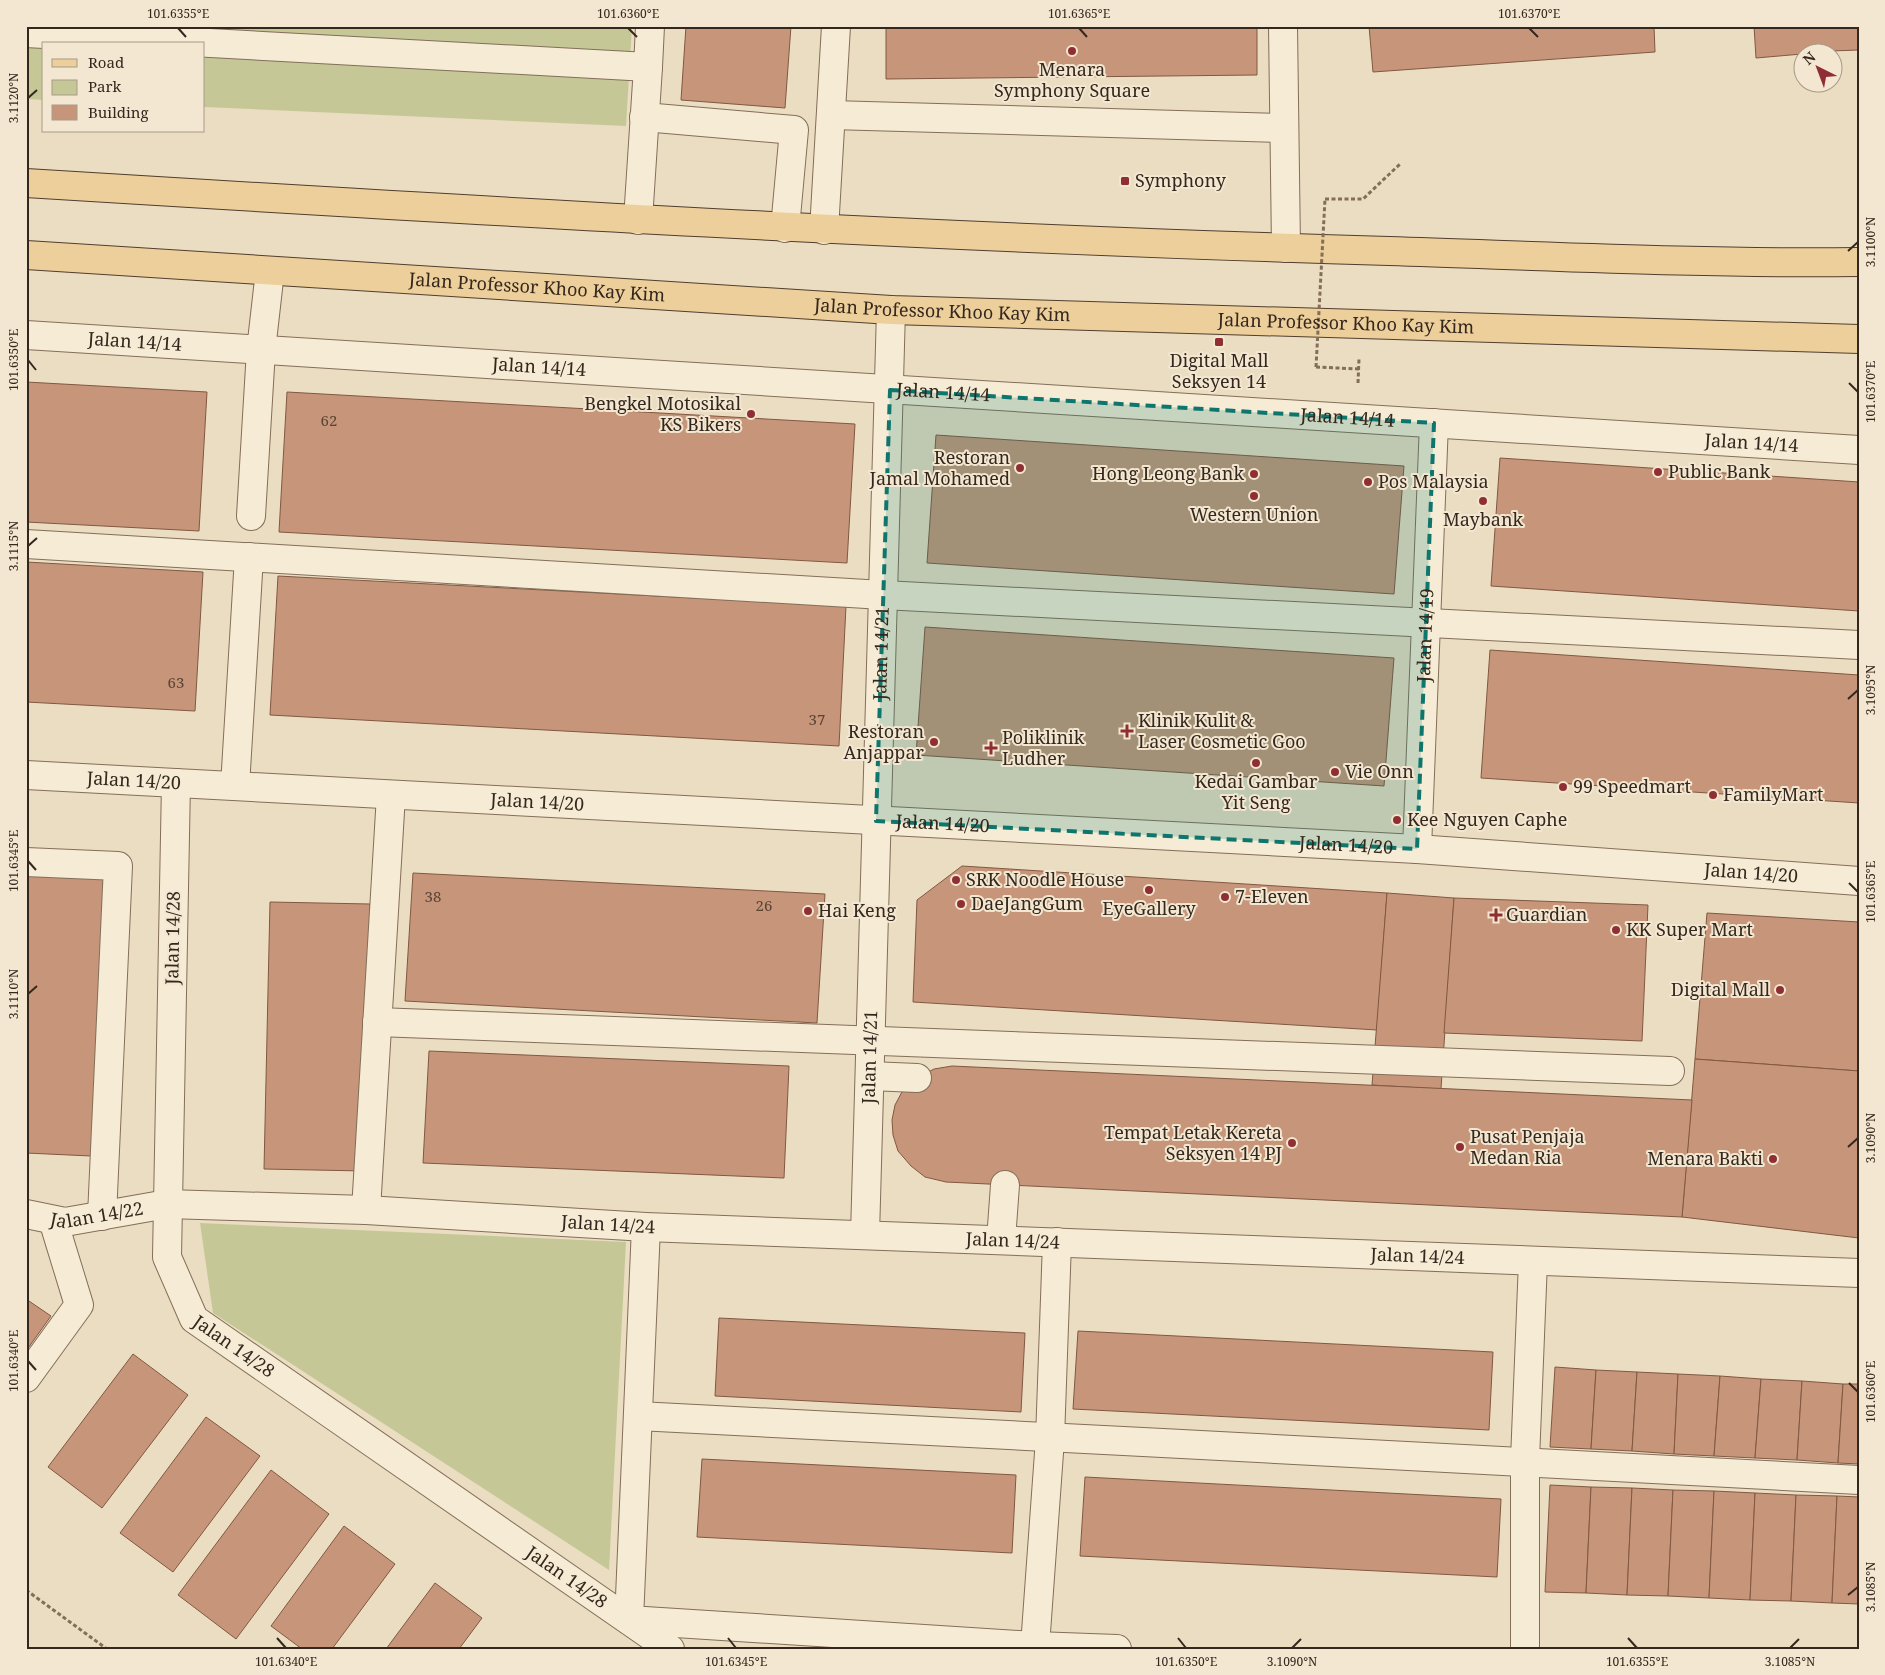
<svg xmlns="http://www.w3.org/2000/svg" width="1885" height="1675" font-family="'Noto Serif',serif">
<rect width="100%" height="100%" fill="#ebddc2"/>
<g fill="#c5c896">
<path d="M26,26H632L626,126L204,107V44H44V100L26,99Z"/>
<path d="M200,1223L626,1242L609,1570L213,1313Z"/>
</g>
<g fill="#c7967a" stroke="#815841">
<path d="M686,26H791L785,108L681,100Z"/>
<path d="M886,26H1257V75L886,79Z"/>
<path d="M1369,26H1654L1655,52L1373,72Z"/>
<path d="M1754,26H1859V50L1802,52V54L1756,58Z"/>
<path d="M26,382L207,392L199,531L26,522Z"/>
<path d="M287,392L855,424L847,563L279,532Z"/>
<path d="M936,435L1404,466L1394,594L927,563Z"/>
<path d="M1500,458L1859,482V611L1491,586Z"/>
<path d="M26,562L203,572L195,711L26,702Z"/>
<path d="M278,576L846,606L839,746L270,715Z"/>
<path d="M925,627L1394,658L1384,786L916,755Z"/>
<path d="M1490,650L1859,675V803L1481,778Z"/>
<path d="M962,866L1387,893L1377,1030L913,1002L917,900Z"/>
<path d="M413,873L825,894L817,1023L405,1001Z"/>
<path d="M26,875L107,879L91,1156L26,1153Z"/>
<path d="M1387,893L1454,898L1441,1089L1372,1085Z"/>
<path d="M1454,898L1648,905L1642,1041L1444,1033Z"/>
<path d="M270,902L370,904L364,1171L264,1169Z"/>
<path d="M1707,913L1859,922V1071L1695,1059Z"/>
<path d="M429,1051L789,1066L784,1178L423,1163Z"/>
<path d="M1695,1059L1859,1071V1238L1682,1217Z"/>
<path d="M952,1066L1692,1100L1682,1217L946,1182L925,1177L911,1166L898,1151L893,1135L892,1120L895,1105L903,1090L917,1078L934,1069Z"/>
<path d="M26,1299L51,1316L26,1351Z"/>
<path d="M719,1318L1025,1333L1021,1412L715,1396Z"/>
<path d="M1078,1331L1493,1352L1489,1430L1073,1409Z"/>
<path d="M133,1354L188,1395L102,1508L48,1467Z"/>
<path d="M1555,1367L1596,1370L1591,1449L1550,1447Z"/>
<path d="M1596,1370L1637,1372L1632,1451L1591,1449Z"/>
<path d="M1637,1372L1678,1374L1674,1454L1632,1451Z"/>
<path d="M1678,1374L1720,1376L1714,1456L1674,1454Z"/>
<path d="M1720,1376L1761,1379L1755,1458L1714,1456Z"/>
<path d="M1761,1379L1802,1381L1797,1460L1755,1458Z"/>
<path d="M1802,1381L1843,1384L1838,1463L1797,1460Z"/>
<path d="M1843,1384H1859V1464L1838,1463Z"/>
<path d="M206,1417L260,1456L173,1572L120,1533Z"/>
<path d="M702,1459L1016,1475L1012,1553L697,1537Z"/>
<path d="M271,1470L329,1514L236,1639L178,1595Z"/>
<path d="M1085,1477L1501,1499L1497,1577L1080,1556Z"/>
<path d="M1550,1485L1591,1487L1586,1593L1545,1592Z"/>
<path d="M1591,1487L1632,1488L1627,1595L1586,1593Z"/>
<path d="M1632,1488L1673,1490L1668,1596L1627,1595Z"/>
<path d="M1673,1490L1714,1491L1709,1598L1668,1596Z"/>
<path d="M1714,1491L1755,1493L1750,1600L1709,1598Z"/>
<path d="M1755,1493L1796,1495L1791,1601L1750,1600Z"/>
<path d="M1796,1495L1837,1496L1832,1603L1791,1601Z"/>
<path d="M1837,1496L1859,1497V1604L1832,1603Z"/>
<path d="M344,1526L395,1564L332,1649H302L271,1626Z"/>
<path d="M435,1583L482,1618L459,1649H386Z"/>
</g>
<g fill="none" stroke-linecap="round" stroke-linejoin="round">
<g stroke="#836e5a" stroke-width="30">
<g id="minor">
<path d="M1283,26L1286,248"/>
<path d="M26,33L648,67L650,26"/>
<path d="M831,115L1284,128"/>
<path d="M644,117L794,130L785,228"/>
<path d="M638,220L648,67"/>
<path d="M824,230L836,26"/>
<path id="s1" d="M26,335L1859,450"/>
<path d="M251,516L261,350L270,271"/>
<path d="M26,544L883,595L1859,645"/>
<path id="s2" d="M26,775L1417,849L1859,881"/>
<path id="s3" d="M176,783L167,1257L194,1319L670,1649"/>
<path d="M235,786L249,557"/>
<path id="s4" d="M1417,849L1434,423"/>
<path d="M26,862L118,866L102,1216"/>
<path d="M377,1022L1670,1071"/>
<path d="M870,1076L917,1078"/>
<path d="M366,1210L391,795"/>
<path id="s5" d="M26,1214L65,1222L167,1204L366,1210L646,1227L1859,1273"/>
<path d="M646,1227L629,1620L1035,1646L1117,1649"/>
<path id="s6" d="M865,1235L891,310"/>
<path d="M1001,1240L1005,1185"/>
<path d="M26,1378L79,1305L53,1220"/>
<path d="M638,1416C1045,1439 1452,1455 1859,1480"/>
<path d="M1035,1646L1050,1439L1057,1242"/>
<path d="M1525,1649V1460L1533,1261"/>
</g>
</g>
<g stroke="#513d2e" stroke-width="30">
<g id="major">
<path d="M26,183C480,211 934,238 1389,251C1545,256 1702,264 1859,262"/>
<path id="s7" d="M26,255L891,310L1859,339"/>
</g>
</g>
<g stroke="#836e5a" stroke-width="3" stroke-dasharray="4 2.5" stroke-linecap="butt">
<path d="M1325,199H1363L1400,164"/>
<path d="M1316,367L1359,369"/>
<path d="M1358,383L1359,359"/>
<path d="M26,1590L107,1649"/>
</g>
<use href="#minor" stroke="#f6ebd4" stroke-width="28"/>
<use href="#major" stroke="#edcf9b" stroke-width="28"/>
<path stroke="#836e5a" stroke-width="3" stroke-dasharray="4 2.5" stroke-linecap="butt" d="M1316,367L1325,199"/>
</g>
<path fill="#0f766e" fill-opacity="0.2" stroke="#0f766e" stroke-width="4" stroke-dasharray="10 6" stroke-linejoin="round" d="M890,390L1434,423L1417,849L876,821Z"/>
<path fill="none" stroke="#34271d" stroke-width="2" d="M178,28L186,37M628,28L637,37M1079,28L1087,37M1529,28L1538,37M28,98L37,90M1848,251L1858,242M28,360L36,370M1849,383L1858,392M28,546L37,538M1848,699L1858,690M28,861L36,870M1849,883L1858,892M28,994L37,986M1848,1147L1858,1138M28,1361L36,1370M1849,1383L1858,1392M1848,1595L1858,1587M277,1638L286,1648M728,1638L736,1648M1178,1638L1186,1648M1628,1638L1637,1648M1292,1648L1301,1639M1790,1648L1799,1639"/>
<g fill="#8f2e33" stroke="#f3e7d1" stroke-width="2">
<circle cx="1072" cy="51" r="5"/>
<rect x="1120" y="176" width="10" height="10" rx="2.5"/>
<rect x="1214" y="337" width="10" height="10" rx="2.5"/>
<circle cx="751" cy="414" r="5"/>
<circle cx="1020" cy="468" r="5"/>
<circle cx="1658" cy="472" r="5"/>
<circle cx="1254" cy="474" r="5"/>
<circle cx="1368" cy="482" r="5"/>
<circle cx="1254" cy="496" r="5"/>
<circle cx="1483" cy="501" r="5"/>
<path d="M1124.5 723.5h5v5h5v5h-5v5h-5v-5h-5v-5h5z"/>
<circle cx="934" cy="742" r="5"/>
<path d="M988.5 740.5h5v5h5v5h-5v5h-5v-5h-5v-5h5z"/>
<circle cx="1256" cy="763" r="5"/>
<circle cx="1335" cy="772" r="5"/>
<circle cx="1563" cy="787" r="5"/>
<circle cx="1713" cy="795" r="5"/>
<circle cx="1397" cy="820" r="5"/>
<circle cx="956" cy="880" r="5"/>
<circle cx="1149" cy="890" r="5"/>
<circle cx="1225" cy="897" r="5"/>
<circle cx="961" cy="904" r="5"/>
<circle cx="808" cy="911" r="5"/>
<path d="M1493.5 907.5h5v5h5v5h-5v5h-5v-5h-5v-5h5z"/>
<circle cx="1616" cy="930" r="5"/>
<circle cx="1780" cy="990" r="5"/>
<circle cx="1292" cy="1143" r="5"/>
<circle cx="1460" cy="1147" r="5"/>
<circle cx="1773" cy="1159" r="5"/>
</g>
<g text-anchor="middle" stroke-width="4" stroke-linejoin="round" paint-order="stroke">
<g font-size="15" fill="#594334">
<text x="329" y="426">62</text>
<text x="176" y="688">63</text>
<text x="817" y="725">37</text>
<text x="433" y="902">38</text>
<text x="764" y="911">26</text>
</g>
<g font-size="18" fill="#34271d" stroke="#f3e7d1" text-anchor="start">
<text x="1072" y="76" text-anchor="middle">Menara<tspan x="1072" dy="21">Symphony Square</tspan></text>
<text x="1135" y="187">Symphony</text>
<text x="1219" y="367" text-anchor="middle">Digital Mall<tspan x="1219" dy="21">Seksyen 14</tspan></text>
<text x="741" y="410" text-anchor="end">Bengkel Motosikal<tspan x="741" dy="21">KS Bikers</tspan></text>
<text x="1010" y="464" text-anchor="end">Restoran<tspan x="1010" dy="21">Jamal Mohamed</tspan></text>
<text x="1668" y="478">Public Bank</text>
<text x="1244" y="480" text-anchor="end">Hong Leong Bank</text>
<text x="1378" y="488">Pos Malaysia</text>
<text x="1254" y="521" text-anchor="middle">Western Union</text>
<text x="1483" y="526" text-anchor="middle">Maybank</text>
<text x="1138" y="727">Klinik Kulit &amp;<tspan x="1138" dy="21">Laser Cosmetic Goo</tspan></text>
<text x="924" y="738" text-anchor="end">Restoran<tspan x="924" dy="21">Anjappar</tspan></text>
<text x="1002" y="744">Poliklinik<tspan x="1002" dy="21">Ludher</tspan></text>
<text x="1345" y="778">Vie Onn</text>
<text x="1256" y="788" text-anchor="middle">Kedai Gambar<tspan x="1256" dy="21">Yit Seng</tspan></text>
<text x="1573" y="793">99 Speedmart</text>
<text x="1723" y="801">FamilyMart</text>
<text x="1407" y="826">Kee Nguyen Caphe</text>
<text x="966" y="886">SRK Noodle House</text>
<text x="1235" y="903">7-Eleven</text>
<text x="971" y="910">DaeJangGum</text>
<text x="1149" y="915" text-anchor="middle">EyeGallery</text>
<text x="818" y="917">Hai Keng</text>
<text x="1506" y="921">Guardian</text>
<text x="1626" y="936">KK Super Mart</text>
<text x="1770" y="996" text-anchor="end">Digital Mall</text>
<text x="1282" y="1139" text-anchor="end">Tempat Letak Kereta<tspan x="1282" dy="21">Seksyen 14 PJ</tspan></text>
<text x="1470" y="1143">Pusat Penjaja<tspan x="1470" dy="21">Medan Ria</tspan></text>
<text x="1763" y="1165" text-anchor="end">Menara Bakti</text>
</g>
<g font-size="18" fill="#34271d" stroke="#f3e7d1">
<text dy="6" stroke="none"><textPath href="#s7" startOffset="512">Jalan Professor Khoo Kay Kim</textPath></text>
<text dy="6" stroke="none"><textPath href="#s7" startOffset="918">Jalan Professor Khoo Kay Kim</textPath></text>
<text dy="6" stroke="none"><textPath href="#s7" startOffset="1322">Jalan Professor Khoo Kay Kim</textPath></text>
<text dy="6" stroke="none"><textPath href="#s1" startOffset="109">Jalan 14/14</textPath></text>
<text dy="6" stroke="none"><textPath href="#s1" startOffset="514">Jalan 14/14</textPath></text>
<text dy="6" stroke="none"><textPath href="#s1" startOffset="919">Jalan 14/14</textPath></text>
<text dy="6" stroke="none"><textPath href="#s1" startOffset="1324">Jalan 14/14</textPath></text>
<text dy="6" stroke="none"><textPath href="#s1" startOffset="1729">Jalan 14/14</textPath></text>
<text dy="6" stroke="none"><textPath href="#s4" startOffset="214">Jalan 14/19</textPath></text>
<text dy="6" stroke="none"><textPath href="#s6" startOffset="582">Jalan 14/21</textPath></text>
<text dy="6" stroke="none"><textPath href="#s2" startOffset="108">Jalan 14/20</textPath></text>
<text dy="6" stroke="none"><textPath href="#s2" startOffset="512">Jalan 14/20</textPath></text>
<text dy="6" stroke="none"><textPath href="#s2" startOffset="918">Jalan 14/20</textPath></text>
<text dy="6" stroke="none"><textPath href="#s2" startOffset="1322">Jalan 14/20</textPath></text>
<text dy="6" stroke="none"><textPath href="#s2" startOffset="1728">Jalan 14/20</textPath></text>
<text transform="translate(173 938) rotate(-89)" y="6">Jalan 14/28</text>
<text dy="6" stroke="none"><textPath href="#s6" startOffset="178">Jalan 14/21</textPath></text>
<text dy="6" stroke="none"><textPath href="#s5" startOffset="72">Jalan 14/22</textPath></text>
<text dy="6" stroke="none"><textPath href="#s5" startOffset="585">Jalan 14/24</textPath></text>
<text dy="6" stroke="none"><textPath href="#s5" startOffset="990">Jalan 14/24</textPath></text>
<text dy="6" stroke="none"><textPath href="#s5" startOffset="1395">Jalan 14/24</textPath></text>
<text dy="6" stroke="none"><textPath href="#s3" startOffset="590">Jalan 14/28</textPath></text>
<text dy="6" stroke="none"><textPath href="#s3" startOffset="995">Jalan 14/28</textPath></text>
</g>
</g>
<rect width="1885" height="1675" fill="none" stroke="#f3e7d1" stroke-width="55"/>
<rect x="42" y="42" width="162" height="90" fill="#f3e7d1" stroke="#a79a89"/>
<rect x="52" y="59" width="25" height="8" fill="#edcf9b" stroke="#a79a89"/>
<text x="88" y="68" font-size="15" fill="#34271d">Road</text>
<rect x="52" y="80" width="25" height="15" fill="#c5c896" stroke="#a79a89"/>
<text x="88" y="92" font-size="15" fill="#34271d">Park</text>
<rect x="52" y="105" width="25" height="15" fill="#c7967a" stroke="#a79a89"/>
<text x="88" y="118" font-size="15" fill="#34271d">Building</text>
<g transform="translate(1818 68) rotate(318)"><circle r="24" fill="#f3e7d1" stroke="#a79a89"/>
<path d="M0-4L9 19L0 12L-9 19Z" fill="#8f2e33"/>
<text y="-8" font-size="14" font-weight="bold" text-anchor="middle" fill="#34271d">N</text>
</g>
<rect x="28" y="28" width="1830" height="1620" fill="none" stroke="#34271d" stroke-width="2"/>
<g font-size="12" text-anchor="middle" fill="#34271d">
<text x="178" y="18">101.6355°E</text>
<text x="628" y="18">101.6360°E</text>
<text x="1079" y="18">101.6365°E</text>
<text x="1529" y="18">101.6370°E</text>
<text transform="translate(14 98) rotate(-90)" y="4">3.1120°N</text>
<text transform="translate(1871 242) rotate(-90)" y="4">3.1100°N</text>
<text transform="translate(14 360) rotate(-90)" y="4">101.6350°E</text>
<text transform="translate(1871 392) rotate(-90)" y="4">101.6370°E</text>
<text transform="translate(14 546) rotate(-90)" y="4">3.1115°N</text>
<text transform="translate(1871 690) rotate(-90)" y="4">3.1095°N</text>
<text transform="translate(14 861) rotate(-90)" y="4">101.6345°E</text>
<text transform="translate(1871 892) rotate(-90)" y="4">101.6365°E</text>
<text transform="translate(14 994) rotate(-90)" y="4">3.1110°N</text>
<text transform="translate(1871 1138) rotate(-90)" y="4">3.1090°N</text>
<text transform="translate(14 1361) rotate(-90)" y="4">101.6340°E</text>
<text transform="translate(1871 1392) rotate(-90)" y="4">101.6360°E</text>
<text transform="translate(1871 1587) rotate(-90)" y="4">3.1085°N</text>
<text x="286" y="1666">101.6340°E</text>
<text x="736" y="1666">101.6345°E</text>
<text x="1186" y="1666">101.6350°E</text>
<text x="1292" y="1666">3.1090°N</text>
<text x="1637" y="1666">101.6355°E</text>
<text x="1790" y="1666">3.1085°N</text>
</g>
</svg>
